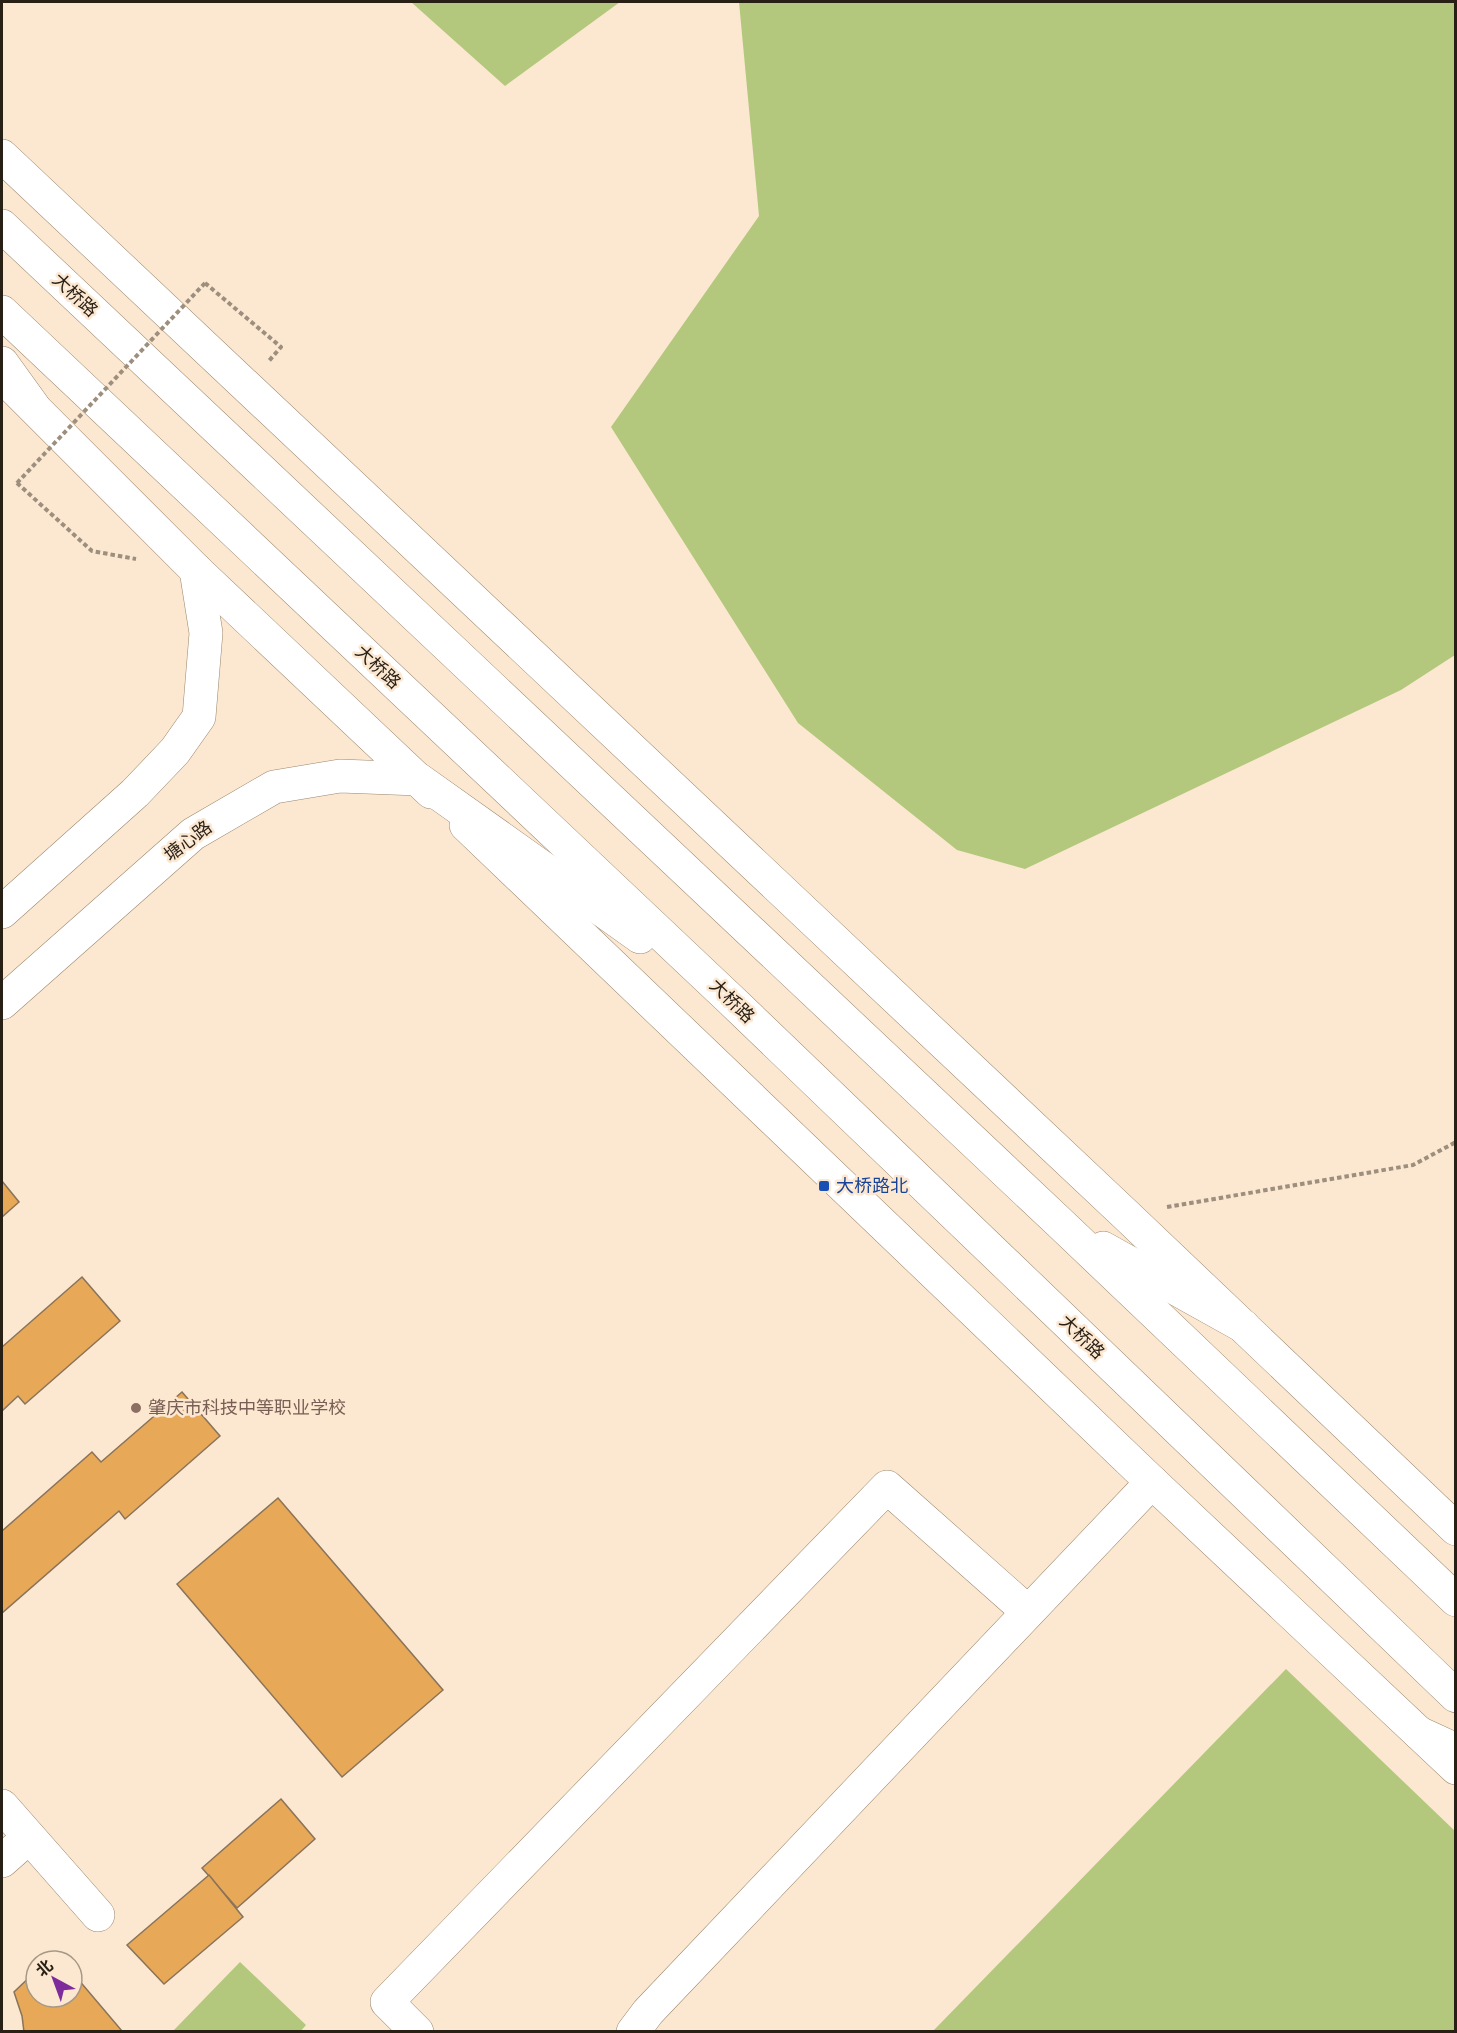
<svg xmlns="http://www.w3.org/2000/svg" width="1457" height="2033" font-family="'Asap Condensed','Noto Sans SC',sans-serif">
<rect width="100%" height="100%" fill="#fce8d1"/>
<g fill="#b3c87d">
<path d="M411,2H620L505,86Z"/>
<path d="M739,2H1455V655L1401,690L1025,869L957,850L798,723L611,427L759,216Z"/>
<path d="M1286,1669L1455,1831V2031H933Z"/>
<path d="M240,1962L306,2025L300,2032L173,2031Z"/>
</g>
<g fill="#e7a857" stroke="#89735a" stroke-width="1.5">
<path d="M2,1181L19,1202L2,1217Z"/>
<path d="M82,1277L120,1321L25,1404L18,1396L2,1411V1347Z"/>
<path d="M182,1392L220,1436L125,1519L119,1511L2,1613V1531L92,1452L101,1462Z"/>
<path d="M278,1498L443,1690L342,1777L177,1584Z"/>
<path d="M281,1799L315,1839L237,1908L202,1868Z"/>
<path d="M209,1875L243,1917L164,1984L127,1945Z"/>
<path d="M55,1952L63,1961H46Z"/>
<path d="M36,1971V1997H72V1972L122,2031L24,2032L22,2016L14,1992Z"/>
</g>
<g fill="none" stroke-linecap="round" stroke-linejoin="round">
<g stroke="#9c866c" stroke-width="34">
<g id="minor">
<path d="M2,156L1125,1214L1456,1529"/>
<path d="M11,385L196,570L431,792"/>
<path d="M466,825L1152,1482L1456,1768"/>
<path d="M2,1806L98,1915"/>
<path d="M2,1861L29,1837"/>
<path d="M417,2032L387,2002L887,1487L1028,1612"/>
<path d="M633,2032L648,2012L1152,1482"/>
</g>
</g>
<g stroke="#9c866c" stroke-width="34">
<g id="major">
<path d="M2,226L1061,1224L1456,1600"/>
<path d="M2,312L731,1000L1456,1696"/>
<path d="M2,363L33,406"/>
<path d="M2,912L135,793L175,751L199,717L206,633L196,570"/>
<path d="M2,1003L193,834L274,787L340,776L418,779L640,937"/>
<path d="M1103,1248L1243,1326"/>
<path d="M1419,1733L1456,1750"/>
</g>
</g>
<g stroke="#9d8e7d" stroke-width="4" stroke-dasharray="4.5 3" stroke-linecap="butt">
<path d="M205,283L281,347L268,362"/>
<path d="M17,483L92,551L136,559"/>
<path d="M1167,1207L1413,1165L1456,1142"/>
</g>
<use href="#minor" stroke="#fff" stroke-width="33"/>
<use href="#major" stroke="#fff" stroke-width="33"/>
<path stroke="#9d8e7d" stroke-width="4" stroke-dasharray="4.5 3" stroke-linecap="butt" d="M17,483L205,283"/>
</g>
<rect fill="#1a4fb4" stroke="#fce8d1" stroke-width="2" x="818" y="1180" width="12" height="12" rx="3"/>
<circle fill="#8d6e63" stroke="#fce8d1" stroke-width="2" cx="136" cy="1408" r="6"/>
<g text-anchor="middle" stroke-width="5" stroke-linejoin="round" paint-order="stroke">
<g font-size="18" fill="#281f15" stroke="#fce8d1">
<text transform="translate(75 295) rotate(43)" y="6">大桥路</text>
<text transform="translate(378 667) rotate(43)" y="6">大桥路</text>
<text transform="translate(188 841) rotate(-37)" y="6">塘心路</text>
<text transform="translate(732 1001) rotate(44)" y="6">大桥路</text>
<text transform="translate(1082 1337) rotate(44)" y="6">大桥路</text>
</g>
<g font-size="18" fill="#164399" stroke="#fce8d1" text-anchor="start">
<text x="836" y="1192">大桥路北</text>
</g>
<g font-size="18" fill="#785e54" stroke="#fce8d1" text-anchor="start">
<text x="148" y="1414">肇庆市科技中等职业学校</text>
</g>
</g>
<rect width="1457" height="2033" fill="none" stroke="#281f15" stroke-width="6"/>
<g transform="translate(54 1979) rotate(319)"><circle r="28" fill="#fce8d1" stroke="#a79886" stroke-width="1.5"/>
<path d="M0-4.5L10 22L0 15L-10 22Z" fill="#7e2c9c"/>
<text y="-9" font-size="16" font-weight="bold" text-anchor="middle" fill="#281f15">北</text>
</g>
</svg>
